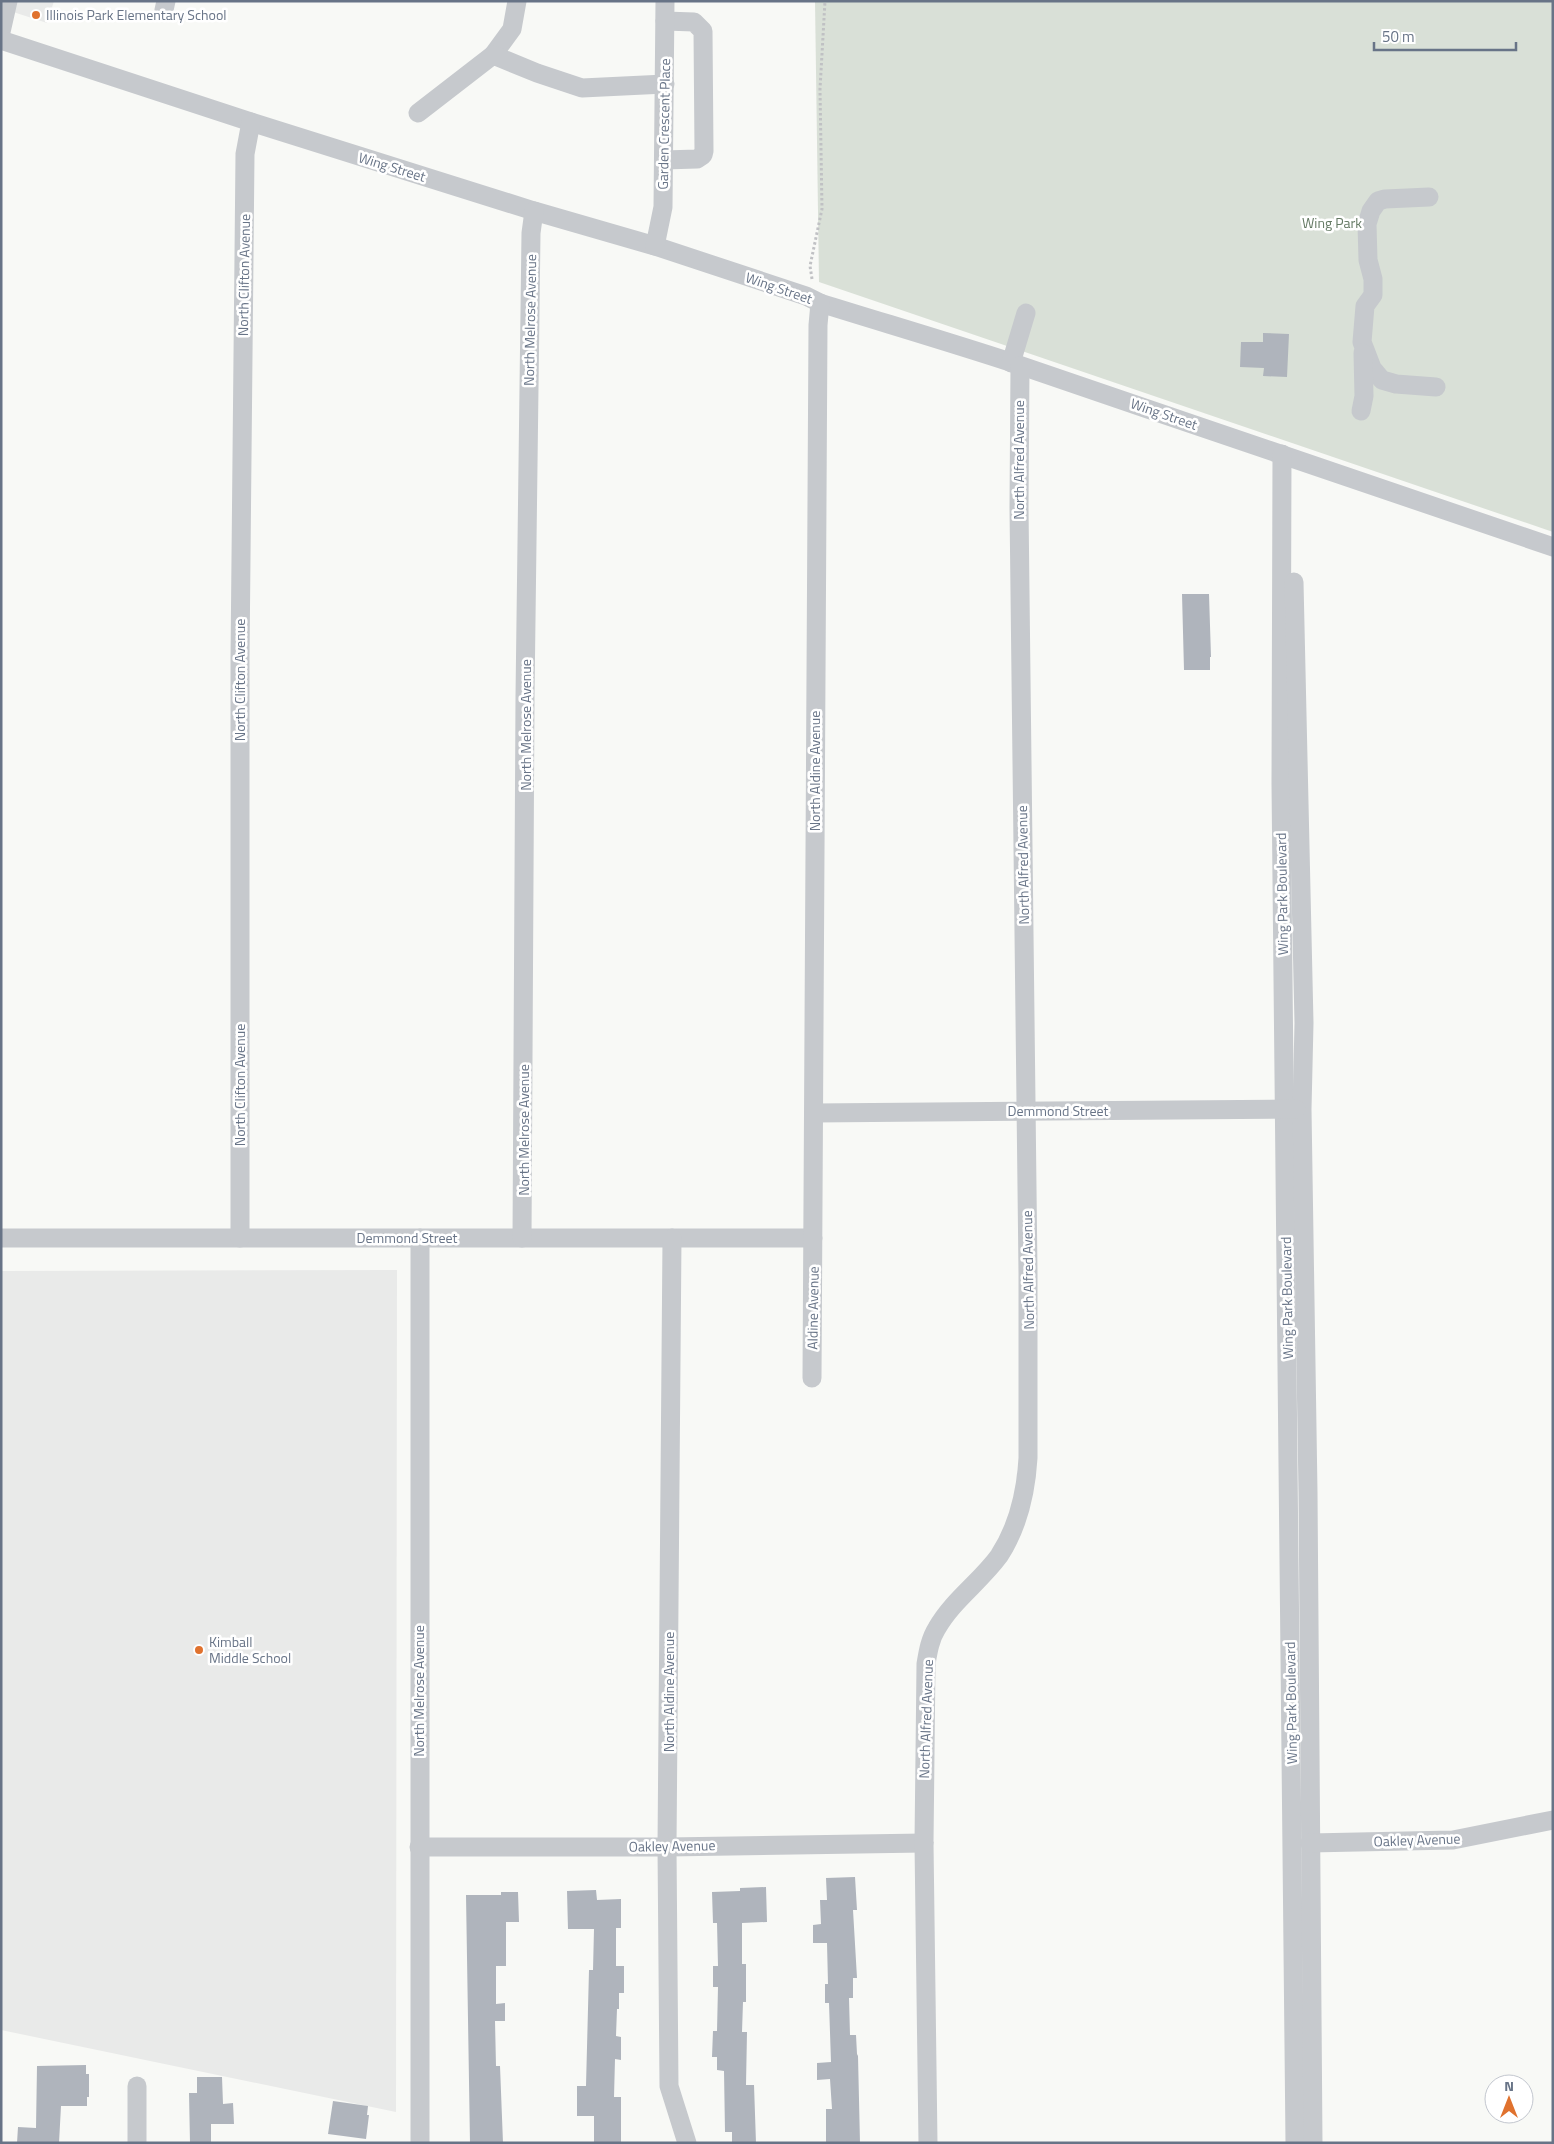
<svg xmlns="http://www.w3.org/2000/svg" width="1554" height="2144" font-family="'Titillium Web',sans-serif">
<rect width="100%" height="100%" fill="#f8f9f6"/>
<g fill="#e9eae9">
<path d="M1,1H54L47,23L1,8Z"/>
<path d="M397,1270L396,2112L1,2030V1271Z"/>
</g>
<path fill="#d9e0d7" d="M815,1H1553V532L819,282Z"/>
<g fill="#afb4bc">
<path d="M1263,333L1289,334L1287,377L1263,376L1264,368L1240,367L1241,342H1263Z"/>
<path d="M1182,594H1209L1211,657H1210V670H1184Z"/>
<path d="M855,1877L857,1910H853L857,1978H853V1998H849L850,2035H856L857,2054L858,2056L860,2143H826V2109H832L830,2079L817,2080V2063L831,2062L829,2003H825V1984H828L827,1943H813V1925L821,1924L820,1900H827L826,1878Z"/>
<path d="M766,1887L767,1922L742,1923V1964H746V2002H743L742,2032H747L746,2085H754L756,2143H732V2132H725L724,2071L717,2070V2057H712L713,2031H717L718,1987H713V1966H718L717,1923H713L712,1892L740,1891V1888Z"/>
<path d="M596,1890L597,1900L621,1899V1928H616V1966H624V1993H619V2009H617L616,2036L621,2037V2060L615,2059L614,2097H621V2143H594V2116H577V2086H586L589,1970H593L594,1929H568L567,1891Z"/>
<path d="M501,1892H518L519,1922H506V1966H496V2004L505,2003V2021H495L496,2066H500L503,2143H470L466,1895H501Z"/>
<path d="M86,2065V2074H89V2097H87V2106H61L59,2143H17L18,2127L36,2128L37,2066Z"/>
<path d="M197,2077H222L223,2104L233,2103L234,2124H211V2143H190L189,2093H197Z"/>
<path d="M333,2101L368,2106L367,2115H369L366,2139L328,2134Z"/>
</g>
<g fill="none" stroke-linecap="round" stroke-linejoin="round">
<path stroke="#c0c1c4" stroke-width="3" stroke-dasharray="2.5 2.5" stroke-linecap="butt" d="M812,279L810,266L822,209L820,89L825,1"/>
<g stroke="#c6c9cd" stroke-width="19">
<path d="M164,10L166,1"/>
<path d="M1,32L8,1"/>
<path d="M1,40L251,122L534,211L655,246L806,296L820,303C884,323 949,342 1013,363C1193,424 1372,487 1553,547"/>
<path d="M493,55L512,29L517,1"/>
<path d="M418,113L493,55L537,73L582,88L665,84"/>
<path d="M664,160L697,159L703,155L704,151L703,31L694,22L665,21"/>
<path d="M1429,197L1385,199L1378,201L1371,211L1367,224L1368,260L1373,279V295L1365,306L1362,342L1372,368L1382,380L1396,384L1436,387"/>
<path d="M655,246L663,207L665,1"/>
<path d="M1011,363L1026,313"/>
<path d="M1361,411L1364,396L1363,353"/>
<path d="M1282,454L1281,784L1295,2143"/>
<path d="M1294,582L1304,1023L1302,1109L1308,1492L1313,2143"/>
<path d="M814,1113L1296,1109"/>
<path d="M1,1238H813"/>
<path d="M240,1238V659L245,154L251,122"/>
<path d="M522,1238L525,697L531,233L534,211"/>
<path d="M672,1238L667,1847L669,2086L687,2143"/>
<path d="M812,1378L818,325L820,303"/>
<path d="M1310,1843L1453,1840L1553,1820"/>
<path d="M419,1847H667L924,1843"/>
<path d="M137,2143V2086"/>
<path d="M420,2143V1238"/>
<path d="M928,2143L924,1843L926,1664C928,1652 930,1639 937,1628C953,1600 980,1582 999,1556C1018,1527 1026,1492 1028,1458V1273L1019,507L1020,366"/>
</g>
</g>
<g fill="#e0722e" stroke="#fff" stroke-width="2">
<circle cx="36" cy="15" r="5"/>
<circle cx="199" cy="1650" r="5"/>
</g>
<g text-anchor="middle" stroke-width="5" stroke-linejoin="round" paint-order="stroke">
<g font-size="14" fill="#687487" stroke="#fff" text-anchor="start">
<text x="46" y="20">Illinois Park Elementary School</text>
<text x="209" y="1647">Kimball<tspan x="209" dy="16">Middle School</tspan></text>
</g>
<g font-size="14" fill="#687487" stroke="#fff">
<text transform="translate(664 124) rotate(-89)" y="5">Garden Crescent Place</text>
<text transform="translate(392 167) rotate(17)" y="5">Wing Street</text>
<text transform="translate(244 275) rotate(-89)" y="5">North Clifton Avenue</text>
<text transform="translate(779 288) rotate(19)" y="5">Wing Street</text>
<text transform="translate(530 320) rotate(-89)" y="5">North Melrose Avenue</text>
<text transform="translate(1164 414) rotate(19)" y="5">Wing Street</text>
<text transform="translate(1019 460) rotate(-90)" y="5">North Alfred Avenue</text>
<text transform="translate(240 680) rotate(-90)" y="5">North Clifton Avenue</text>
<text transform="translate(526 725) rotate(-90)" y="5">North Melrose Avenue</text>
<text transform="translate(815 771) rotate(-90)" y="5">North Aldine Avenue</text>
<text transform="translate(1023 865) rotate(-91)" y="5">North Alfred Avenue</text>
<text transform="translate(1282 894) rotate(-91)" y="5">Wing Park Boulevard</text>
<text transform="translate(240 1085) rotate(-90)" y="5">North Clifton Avenue</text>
<text x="1058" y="1116">Demmond Street</text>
<text transform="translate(524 1130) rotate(-90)" y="5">North Melrose Avenue</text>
<text x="407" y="1243">Demmond Street</text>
<text transform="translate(1028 1270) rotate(-91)" y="5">North Alfred Avenue</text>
<text transform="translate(1287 1298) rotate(-91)" y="5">Wing Park Boulevard</text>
<text transform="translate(813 1308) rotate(-89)" y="5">Aldine Avenue</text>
<text transform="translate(419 1691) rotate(-90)" y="5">North Melrose Avenue</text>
<text transform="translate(669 1692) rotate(-90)" y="5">North Aldine Avenue</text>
<text transform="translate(1291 1703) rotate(-91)" y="5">Wing Park Boulevard</text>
<text transform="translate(926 1719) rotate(-88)" y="5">North Alfred Avenue</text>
<text transform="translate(1417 1840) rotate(-2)" y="5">Oakley Avenue</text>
<text transform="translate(672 1846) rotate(-1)" y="5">Oakley Avenue</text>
</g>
<g font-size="14" fill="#647963" stroke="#fff">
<text x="1332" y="228">Wing Park</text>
</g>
</g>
<rect width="1554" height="2144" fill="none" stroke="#687487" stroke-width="5"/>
<g transform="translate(1509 2099)"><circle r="24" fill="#ffffff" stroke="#c3c7cf"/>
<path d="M0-4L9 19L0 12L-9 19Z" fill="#e0722e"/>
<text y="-8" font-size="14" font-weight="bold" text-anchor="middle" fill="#687487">N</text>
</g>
<path d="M1374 42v8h142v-8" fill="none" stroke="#687487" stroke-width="2.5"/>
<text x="1382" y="42" font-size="15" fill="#687487" stroke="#ffffff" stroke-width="4" paint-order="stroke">50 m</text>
</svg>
